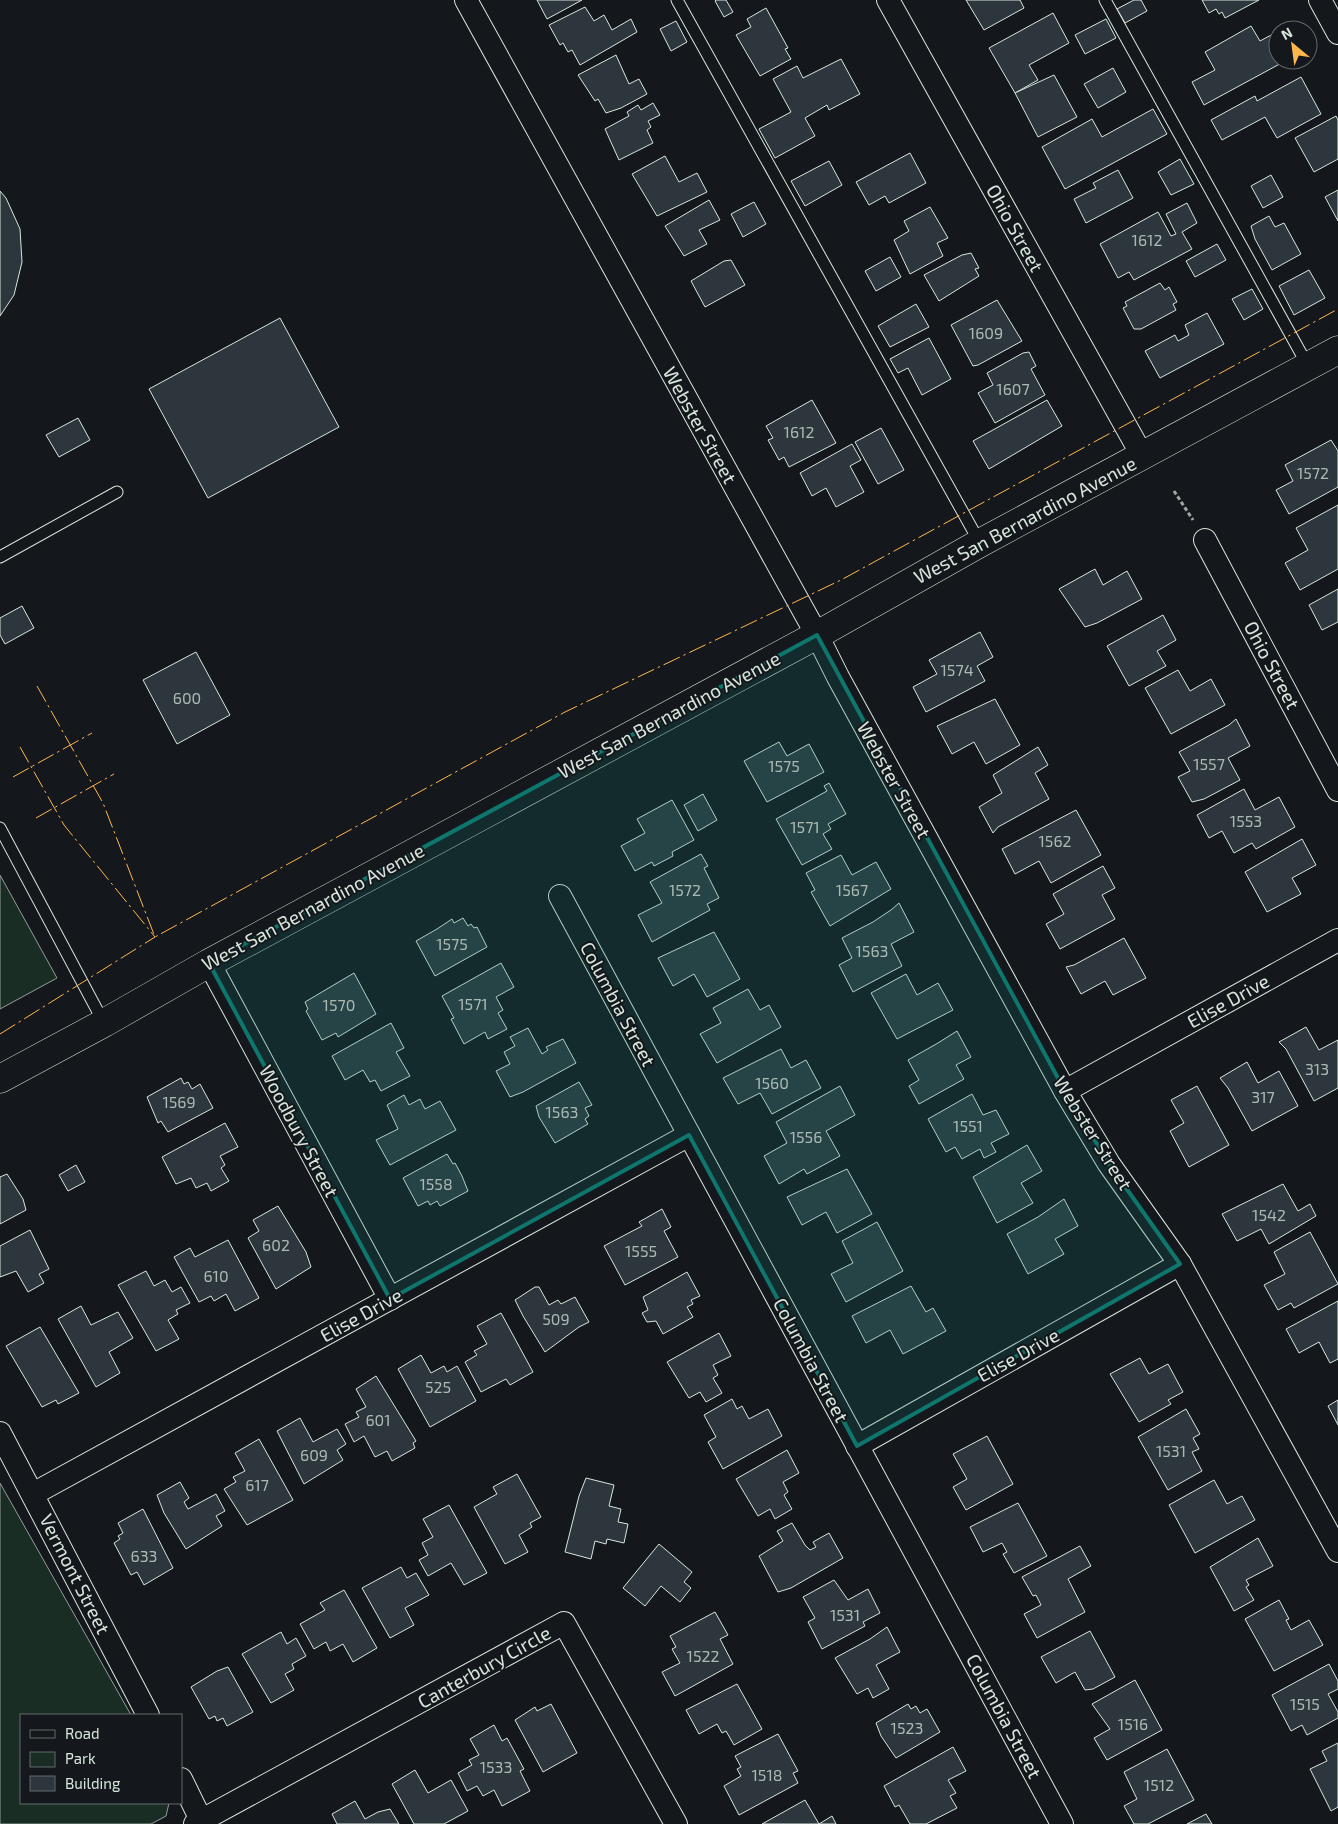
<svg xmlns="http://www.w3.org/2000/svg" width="1338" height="1824" font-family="'Exo 2',sans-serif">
<rect width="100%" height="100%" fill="#14181c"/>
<g fill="#1a2d24" stroke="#939e99">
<path d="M0,875L57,978L0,1009Z"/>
<path d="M0,1483L131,1715H21V1803H169L166,1816L151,1824H0Z"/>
</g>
<g fill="#2c363c" stroke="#d8e6dc">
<path d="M537,0H582L547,19Z"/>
<path d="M716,0H726L733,12L724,17L715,1Z"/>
<path d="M966,0H1020L1024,8L984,30Z"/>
<path d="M1134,0H1141L1147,11L1125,23L1117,9Z"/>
<path d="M1202,0H1259L1225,18L1222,12L1219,14L1216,9L1209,13Z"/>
<path d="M585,7L594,21L604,15L612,30L631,19L637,32L580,65L572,50L568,52L563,43L560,45L549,25Z"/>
<path d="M766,8L788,48L785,49L791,59L760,76L736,35L751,27L747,19Z"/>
<path d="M1053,13L1069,43L1029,65L1038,80L1015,93L989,48Z"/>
<path d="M1106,19L1116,38L1085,54L1075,35Z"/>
<path d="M676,21L687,42L671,51L660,29Z"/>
<path d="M1251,26L1260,41L1273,34L1278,43V60H1287L1204,105L1192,82L1215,70L1205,52Z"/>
<path d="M616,55L629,84L639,79L647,94L621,108L606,113L598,99L595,101L578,75Z"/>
<path d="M841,59L860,94L829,110L827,105L805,118L815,136L775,158L759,129L791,112L773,79L797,66L803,78Z"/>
<path d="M1113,68L1126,92L1098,108L1084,84Z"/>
<path d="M1054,75L1077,117L1038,137L1015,93Z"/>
<path d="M1301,77L1321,114L1277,138L1265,117L1222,140L1211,120L1255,96L1257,101Z"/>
<path d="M653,103L660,115L648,121L651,127L647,130L653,143L619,160L605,129L629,116L627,112L638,105L641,110Z"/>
<path d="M1153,109L1167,134L1065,189L1042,147L1092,119L1102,137Z"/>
<path d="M1336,116L1338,120V159L1314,172L1295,138Z"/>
<path d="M910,153L926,183L889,203L885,196L869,205L856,182Z"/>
<path d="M665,156L679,182L697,173L707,192L657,216L632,174Z"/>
<path d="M1180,159L1194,184L1171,195L1158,172Z"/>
<path d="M829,161L842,185L805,206L791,181Z"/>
<path d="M1118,170L1133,198L1086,223L1074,199L1096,188L1093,183Z"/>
<path d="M1271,175L1283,197L1263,208L1251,186Z"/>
<path d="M1338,190V221L1325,197Z"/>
<path d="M0,191L6,198L20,229L22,262L14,295L0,316Z"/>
<path d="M709,200L720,220L699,230L707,244L684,256L665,226Z"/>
<path d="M754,202L766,224L743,237L731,214Z"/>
<path d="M1187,203L1197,223L1182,232L1192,249L1134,280L1129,272L1118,278L1100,244L1158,212L1171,236L1176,234L1166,214Z"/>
<path d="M930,207L948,238L937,243L943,256L910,274L894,240L909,231L904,221Z"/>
<path d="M1269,216L1275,227L1284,223L1301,254L1272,270L1255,239L1251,226Z"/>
<path d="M1217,244L1226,260L1195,277L1186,261Z"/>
<path d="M971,253L979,268L975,269L979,276L939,301L924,275L962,255Z"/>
<path d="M890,257L901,277L876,291L865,271Z"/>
<path d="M731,260L745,285L705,307L691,281L724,261Z"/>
<path d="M1309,270L1325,298L1294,315L1279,286Z"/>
<path d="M1160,283L1165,290L1169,287L1177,302L1173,304L1176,310L1141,329H1134L1123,308L1127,306L1125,302Z"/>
<path d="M1252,289L1263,309L1244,320L1232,299Z"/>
<path d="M997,300L1022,341L978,365L973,366L951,325Z"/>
<path d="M916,304L929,327L890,347L878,326Z"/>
<path d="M1207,313L1224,344L1160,378L1145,351L1175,335L1178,341L1189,335L1185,325Z"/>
<path d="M280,318L339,427L208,498L149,389Z"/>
<path d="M929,338L951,379L922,395L908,368L898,373L890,359Z"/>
<path d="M1029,352L1036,366L1031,369L1045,395L995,423L978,393L993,385L987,373L1023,353Z"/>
<path d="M812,400L836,443L789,467L784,457L779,460L768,440L773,438L766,426Z"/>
<path d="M1047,400L1062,426L989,469L973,441Z"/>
<path d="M78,418L90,440L59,457L46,435Z"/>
<path d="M881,428L904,470L878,484L855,442Z"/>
<path d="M1331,440L1338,451V487L1289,514L1276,490L1293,481L1285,465Z"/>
<path d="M852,444L861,460L850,466L864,492L836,507L826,488L812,496L800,473Z"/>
<path d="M1338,505V569L1300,590L1285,563L1308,550L1296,528Z"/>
<path d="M1095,569L1103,585L1127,571L1142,599L1097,623L1085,627L1059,589Z"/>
<path d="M1338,589V622L1322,630L1309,605Z"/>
<path d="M22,606L34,628L5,644L0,635V618Z"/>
<path d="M1163,615L1176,640L1157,651L1166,666L1129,686L1107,646Z"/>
<path d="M980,632L993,657L977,666L985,681L926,712L913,687L937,674L929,660Z"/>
<path d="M196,652L230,715L177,744L143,680Z"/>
<path d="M1178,670L1190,691L1211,679L1225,705L1171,734L1145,688Z"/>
<path d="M995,699L1020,745L986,764L974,742L952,754L937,726Z"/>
<path d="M1236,719L1250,746L1228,758L1240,780L1204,799L1192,802L1178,777L1190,771L1179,752L1229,725Z"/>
<path d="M779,742L787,756L809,744L824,772L767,802L744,761Z"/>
<path d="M1038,747L1048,765L1035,773L1049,799L998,827L993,833L979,807L1002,793L993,775Z"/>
<path d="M829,783L846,814L828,824L831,829L823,834L832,849L802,865L776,819L827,791L824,786Z"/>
<path d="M1244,789L1255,810L1279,797L1295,827L1256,849L1252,843L1234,853L1222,831L1209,838L1197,815Z"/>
<path d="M703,794L717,820L698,831L684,805Z"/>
<path d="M672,800L694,840L672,852L673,856L654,866L652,862L635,871L621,846L645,833L637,819Z"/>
<path d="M1076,810L1101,855L1051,883L1039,861L1015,874L1002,849Z"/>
<path d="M1302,839L1316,865L1292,878L1301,894L1267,912L1245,872Z"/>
<path d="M701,854L708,866L704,868L719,898L707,904L710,910L652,942L638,915L662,903L650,882Z"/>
<path d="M841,855L852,875L876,862L891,889L830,926L811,892L815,890L806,873Z"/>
<path d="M1103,866L1115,888L1102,895L1115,919L1060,949L1046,924L1064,914L1053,894Z"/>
<path d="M899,903L914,932L891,944L902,966L853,992L839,965L852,958L842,938L873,922L891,910Z"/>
<path d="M463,918L468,926L471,924L474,928L477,927L487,947L435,976L416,941L437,929L452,919L454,923Z"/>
<path d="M714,932L740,979L707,997L694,974L673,986L658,958Z"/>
<path d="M1124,938L1146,978L1113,995L1105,981L1081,994L1066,967L1074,965Z"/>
<path d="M501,963L514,987L496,997L503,1010L498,1013L507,1029L488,1039L485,1032L464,1044L451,1019L454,1018L442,996Z"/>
<path d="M354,973L376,1014L338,1037L336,1033L322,1040L306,1011L308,1009L305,1002Z"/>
<path d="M906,974L917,995L938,983L953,1010L897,1039L871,993Z"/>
<path d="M748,989L760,1010L769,1005L781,1027L717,1063L700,1034L721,1023L713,1008Z"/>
<path d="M391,1023L404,1048L396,1052L410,1076L381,1091L375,1080L370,1082L363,1070L345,1080L332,1056Z"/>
<path d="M1306,1027L1319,1050L1338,1040V1088L1314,1101L1286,1049L1279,1042Z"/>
<path d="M528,1028L542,1054L548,1050L546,1047L563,1039L576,1063L523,1092L510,1097L496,1071L510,1064L504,1052L515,1046L510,1037Z"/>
<path d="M957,1031L971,1057L956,1065L964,1079L919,1104L909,1086L919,1080L908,1060L938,1043Z"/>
<path d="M781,1049L791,1068L806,1060L821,1088L772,1114L760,1093L738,1104L723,1078Z"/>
<path d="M1247,1062L1258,1083L1279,1071L1298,1106L1252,1131L1228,1088L1220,1078Z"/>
<path d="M181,1078L184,1084L188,1082L192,1089L200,1084L213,1108L168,1132L161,1121L158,1123L147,1097Z"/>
<path d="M579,1082L592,1105L585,1108L589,1116L585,1119L588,1124L555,1143L539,1117L536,1106Z"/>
<path d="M840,1086L855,1115L826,1131L840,1156L807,1174L804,1169L779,1184L764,1156L787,1143L776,1122Z"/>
<path d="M1197,1086L1229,1145L1189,1167L1170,1131L1184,1123L1171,1100Z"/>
<path d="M972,1094L983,1115L996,1110L1009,1134L991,1143L996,1152L984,1158L980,1149L962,1159L955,1147L946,1152L928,1119Z"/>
<path d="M404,1095L409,1105L420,1099L425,1109L440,1101L456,1130L390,1165L376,1140L398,1129L387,1105Z"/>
<path d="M225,1123L238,1147L220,1156L225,1165L221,1168L229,1181L211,1191L207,1183L196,1188L191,1178L176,1184L162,1157Z"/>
<path d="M1027,1145L1042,1171L1021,1183L1033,1203L997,1223L973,1177Z"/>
<path d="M447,1154L453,1164L455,1163L462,1176L468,1191L440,1206L437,1201L430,1205L428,1201L418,1206L403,1178Z"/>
<path d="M76,1165L85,1182L68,1191L59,1175Z"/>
<path d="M847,1169L872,1214L837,1233L826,1212L802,1225L787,1197Z"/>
<path d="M7,1174L23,1199L26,1210L0,1224V1177Z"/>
<path d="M1283,1184L1298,1211L1310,1204L1316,1216L1269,1244L1261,1229L1237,1241L1222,1214Z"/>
<path d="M1064,1199L1078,1226L1055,1239L1064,1254L1028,1274L1007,1234L1038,1217Z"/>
<path d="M278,1206L306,1252L311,1267L276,1289L248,1238L259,1231L253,1220Z"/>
<path d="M662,1209L671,1227L664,1231L678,1257L625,1285L604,1246L642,1226L639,1222Z"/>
<path d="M877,1222L903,1271L846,1302L831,1274L853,1263L842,1241Z"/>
<path d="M30,1230L49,1269L39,1274L44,1283L28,1292L16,1271L0,1277V1246Z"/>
<path d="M1310,1232L1338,1284L1294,1308L1291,1303L1278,1310L1264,1285L1285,1274L1274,1252Z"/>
<path d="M228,1240L259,1298L235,1311L226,1294L214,1301L211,1296L199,1302L174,1257L190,1248L195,1257Z"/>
<path d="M146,1271L154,1286L165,1280L172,1292L181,1287L190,1303L176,1310L178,1314L168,1320L179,1339L156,1351L118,1285Z"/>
<path d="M687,1272L700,1296L691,1300L693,1304L687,1307L693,1317L663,1334L656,1321L647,1322L642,1313L648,1310L643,1297Z"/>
<path d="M911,1286L926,1312L933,1308L946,1331L903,1354L890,1330L866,1343L852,1316Z"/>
<path d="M535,1287H539L549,1305L558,1300L561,1304L575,1297L589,1322L579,1327L545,1352L523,1316L515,1300Z"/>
<path d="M1338,1301V1359L1330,1363L1319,1342L1299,1353L1286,1329Z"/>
<path d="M81,1306L91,1325L118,1312L133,1338L109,1352L120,1373L96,1387L58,1319Z"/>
<path d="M501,1313L533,1372L510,1385L506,1379L481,1392L465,1362L477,1355L474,1351L487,1344L477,1326Z"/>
<path d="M40,1327L79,1393L58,1404L56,1400L42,1407L6,1346Z"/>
<path d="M719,1333L731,1356L713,1365L718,1375L713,1378L722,1393L706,1402L700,1392L689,1398L667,1362Z"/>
<path d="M421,1355L431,1373L444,1366L447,1372L457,1366L476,1401L430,1427L398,1369Z"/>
<path d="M1140,1358L1149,1374L1168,1364L1183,1392L1168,1400L1171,1404L1139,1422L1110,1374Z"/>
<path d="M376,1376L416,1441L413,1443L415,1448L392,1461L387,1451L375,1457L364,1436L354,1442L345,1424L359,1417L356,1412L366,1407L356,1389Z"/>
<path d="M732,1399L737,1409L742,1406L749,1419L768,1409L782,1436L723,1469L708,1442L716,1437L704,1415Z"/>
<path d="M1338,1400V1425L1328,1406Z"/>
<path d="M1186,1409L1200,1434L1193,1438L1199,1449L1192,1452L1202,1471L1168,1490L1138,1437Z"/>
<path d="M300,1418L313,1442L337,1429L346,1444L337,1450L343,1460L304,1484L277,1431Z"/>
<path d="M987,1436L1013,1484L966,1510L953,1487L967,1479L953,1454Z"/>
<path d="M259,1439L293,1500L247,1525L224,1489L236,1482L233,1477L245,1471L235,1453Z"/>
<path d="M787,1450L799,1473L783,1482L788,1492L784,1495L792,1509L775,1519L770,1509L758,1516L736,1479Z"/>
<path d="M517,1474L541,1517L530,1523L532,1527L519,1535L528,1552L505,1564L474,1507L497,1494L493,1487Z"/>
<path d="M586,1478L614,1485L609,1506L621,1509L618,1522L628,1524L624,1543L607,1539L606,1544L595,1541L591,1559L565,1552L579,1496Z"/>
<path d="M1214,1480L1227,1504L1242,1496L1255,1520L1195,1553L1169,1505Z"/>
<path d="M180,1482L189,1498L184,1502L188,1509L216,1494L225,1511L216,1516L222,1526L186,1549L164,1513L157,1495Z"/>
<path d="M1018,1503L1047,1556L1014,1573L1003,1554L1007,1552L1002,1543L983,1552L970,1527Z"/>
<path d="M449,1505L487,1573L464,1585L451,1563L428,1576L419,1560L428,1555L422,1543L433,1537L423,1519Z"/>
<path d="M143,1509L173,1568L144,1585L137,1572L131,1575L114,1543L120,1539L118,1536L123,1533L118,1523Z"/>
<path d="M792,1523L805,1545L810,1550L816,1547L813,1542L829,1533L843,1558L791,1588L778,1592L759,1556L783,1541L777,1531Z"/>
<path d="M1258,1538L1273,1566L1246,1580L1249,1585L1246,1587L1254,1600L1234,1611L1210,1567Z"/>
<path d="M659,1544L692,1572L684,1582L691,1588L680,1602L661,1586L645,1606L623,1588Z"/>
<path d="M1080,1546L1091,1566L1068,1579L1085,1612L1037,1638L1024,1614L1041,1605L1036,1595L1033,1596L1022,1577Z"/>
<path d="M401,1567L407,1578L416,1573L429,1595L405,1608L414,1625L390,1638L362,1588Z"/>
<path d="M834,1580L848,1600L868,1589L880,1613L863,1622L865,1626L822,1649L808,1622L815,1618L803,1597Z"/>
<path d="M344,1590L377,1648L353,1662L343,1644L330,1651L326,1642L314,1649L300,1624L325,1610L320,1603Z"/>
<path d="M1279,1600L1289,1619L1286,1620L1291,1630L1309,1620L1323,1645L1274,1671L1245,1619Z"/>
<path d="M715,1612L728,1635L720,1639L733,1664L675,1696L662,1672L680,1663L672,1649L676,1647L670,1636Z"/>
<path d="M887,1627L900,1652L876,1665L889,1689L873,1698L868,1688L857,1694L835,1658L870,1639Z"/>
<path d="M1090,1631L1115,1677L1093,1689L1085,1690L1075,1672L1056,1683L1041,1657Z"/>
<path d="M281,1632L287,1644L296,1638L306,1656L292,1664L294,1669L285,1674L294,1690L271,1703L242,1654Z"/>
<path d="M1329,1664L1338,1681V1689L1328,1694L1338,1712V1718L1307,1735L1302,1725L1291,1731L1272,1695Z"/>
<path d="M228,1667L253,1712L227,1726L223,1718L217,1721L215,1716L209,1719L191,1687L217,1671Z"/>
<path d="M1135,1680L1162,1730L1107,1760L1094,1738L1110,1729L1092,1704Z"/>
<path d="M737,1684L762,1729L734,1745L726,1731L722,1733L717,1724L699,1734L686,1710Z"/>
<path d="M551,1704L577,1753L543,1772L515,1720L535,1707L537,1711Z"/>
<path d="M908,1704L911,1709L916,1706L920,1713L927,1709L940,1732L896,1758L881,1736L876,1723Z"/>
<path d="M494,1725L502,1741L507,1738L524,1769L520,1771L530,1791L502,1806L494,1790L483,1796L477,1786L467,1791L458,1773L472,1765L469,1760L479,1755L470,1739Z"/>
<path d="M778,1734L798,1771L793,1773L798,1783L739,1815L724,1786L741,1776L737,1769L741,1767L735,1756Z"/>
<path d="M1338,1743V1807L1331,1811L1310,1769L1327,1761L1322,1751Z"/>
<path d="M953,1747L966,1771L948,1780L956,1793L950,1796L957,1808L926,1824H910L899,1805L895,1807L884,1786Z"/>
<path d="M1167,1749L1194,1800L1148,1824H1134L1124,1806L1137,1799L1124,1772Z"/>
<path d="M415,1770L428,1793L451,1780L468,1811L444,1824H414L392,1784Z"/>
<path d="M805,1800L819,1824L832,1816L836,1824H762Z"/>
<path d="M355,1801L365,1819L378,1812L390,1809L399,1824H337L332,1814Z"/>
<path d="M1206,1814L1212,1824H1187Z"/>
</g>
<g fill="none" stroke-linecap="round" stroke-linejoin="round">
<g stroke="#d8e6dc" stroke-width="13">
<g id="lane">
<path d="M677,0L980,543"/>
<path d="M1105,0L1308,366"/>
<path d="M0,557L117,492"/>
<path d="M0,828L104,1023"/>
</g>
</g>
<g stroke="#d8e6dc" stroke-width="24">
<g id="street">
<path d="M466,0L817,635L838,677L1065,1091L1109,1164L1180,1264L1338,1551"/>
<path d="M888,0L1143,457"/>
<path d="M1320,0L1338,33"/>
<path d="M1205,540L1338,790"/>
<path d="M560,896L1062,1824"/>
<path d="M209,963L390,1299"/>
<path d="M1065,1091L1338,940"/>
<path d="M0,1433L148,1715"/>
<path d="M857,1446L1180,1264"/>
<path d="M33,1494L689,1135"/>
<path d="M181,1779L203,1824"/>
<path d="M195,1824L564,1623L676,1824"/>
</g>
</g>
<g stroke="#d8e6dc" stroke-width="29">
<path id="secondary" d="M0,1079L104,1023L209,963L817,635L980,543L1338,350"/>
</g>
<path stroke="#9da8a2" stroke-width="3" stroke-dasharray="4 2.5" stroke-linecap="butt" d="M1174,491L1193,520"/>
<use href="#lane" stroke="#14181c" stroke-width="11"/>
<use href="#street" stroke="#14181c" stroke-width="22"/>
<use href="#secondary" stroke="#14181c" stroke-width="28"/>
<g stroke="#ffb74d" stroke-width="1" stroke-dasharray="18 4 2.5 4" stroke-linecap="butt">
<path d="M37,686L103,803L155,937L565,712L841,580L1338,309"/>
<path d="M13,777L92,733"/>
<path d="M36,818L114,774"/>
<path d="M0,1034L155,937L64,825L20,747"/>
</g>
</g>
<path fill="#0f766e" fill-opacity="0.2" stroke="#0f766e" stroke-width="4" stroke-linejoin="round" d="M817,635L1065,1091L1109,1164L1180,1264L857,1446L689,1135L390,1299L209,963Z"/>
<g text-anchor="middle" stroke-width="4" stroke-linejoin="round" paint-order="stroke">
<g font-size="16" fill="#adbab4">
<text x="1147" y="246">1612</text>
<text x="986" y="339">1609</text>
<text x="1013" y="395">1607</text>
<text x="799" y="438">1612</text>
<text x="1313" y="479">1572</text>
<text x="957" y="676">1574</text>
<text x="187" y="704">600</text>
<text x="1209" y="770">1557</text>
<text x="784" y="772">1575</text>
<text x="1246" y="827">1553</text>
<text x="805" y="833">1571</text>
<text x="1055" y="847">1562</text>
<text x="685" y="896">1572</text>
<text x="852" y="896">1567</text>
<text x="452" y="950">1575</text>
<text x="872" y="957">1563</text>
<text x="473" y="1010">1571</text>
<text x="339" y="1011">1570</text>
<text x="1317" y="1075">313</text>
<text x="772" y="1089">1560</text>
<text x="1263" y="1103">317</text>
<text x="179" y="1108">1569</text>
<text x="562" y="1118">1563</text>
<text x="968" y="1132">1551</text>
<text x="806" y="1143">1556</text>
<text x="436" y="1190">1558</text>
<text x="1269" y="1221">1542</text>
<text x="276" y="1251">602</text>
<text x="641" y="1257">1555</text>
<text x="216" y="1282">610</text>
<text x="556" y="1325">509</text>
<text x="438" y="1393">525</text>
<text x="378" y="1426">601</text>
<text x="1171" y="1457">1531</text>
<text x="314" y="1461">609</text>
<text x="257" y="1491">617</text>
<text x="144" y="1562">633</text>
<text x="845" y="1621">1531</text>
<text x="703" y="1662">1522</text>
<text x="1305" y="1710">1515</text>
<text x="1133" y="1730">1516</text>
<text x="907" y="1734">1523</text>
<text x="496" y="1773">1533</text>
<text x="767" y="1781">1518</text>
<text x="1159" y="1791">1512</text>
</g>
<g font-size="19" fill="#d8e6dc" stroke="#14181c">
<text transform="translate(1015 228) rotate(61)" y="7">Ohio Street</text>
<text transform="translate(700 425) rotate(61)" y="7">Webster Street</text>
<text transform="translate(1025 520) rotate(-28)" y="7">West San Bernardino Avenue</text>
<text transform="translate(1272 665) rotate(62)" y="7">Ohio Street</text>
<text transform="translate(669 715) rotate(-28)" y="7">West San Bernardino Avenue</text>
<text transform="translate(894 780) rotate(61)" y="7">Webster Street</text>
<text transform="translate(313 907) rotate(-28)" y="7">West San Bernardino Avenue</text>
<text transform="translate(1228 1001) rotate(-29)" y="7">Elise Drive</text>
<text transform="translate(618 1004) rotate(62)" y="7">Columbia Street</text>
<text transform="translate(299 1131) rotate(62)" y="7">Woodbury Street</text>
<text transform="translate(1093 1133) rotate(58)" y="7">Webster Street</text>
<text transform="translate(361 1315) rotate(-29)" y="7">Elise Drive</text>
<text transform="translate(1018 1355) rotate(-29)" y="7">Elise Drive</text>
<text transform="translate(811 1360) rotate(62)" y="7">Columbia Street</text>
<text transform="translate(75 1574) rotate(63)" y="7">Vermont Street</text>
<text transform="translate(484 1667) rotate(-29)" y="7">Canterbury Circle</text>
<text transform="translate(1004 1716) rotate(62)" y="7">Columbia Street</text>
</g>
</g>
<rect x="20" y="1714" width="162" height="90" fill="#14181c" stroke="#626a69"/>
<rect x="30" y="1730" width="25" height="8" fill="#14181c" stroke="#626a69"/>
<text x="65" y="1739" font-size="15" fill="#d8e6dc">Road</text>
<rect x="30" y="1752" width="25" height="15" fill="#1a2d24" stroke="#626a69"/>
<text x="65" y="1764" font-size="15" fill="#d8e6dc">Park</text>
<rect x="30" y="1776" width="25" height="15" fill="#2c363c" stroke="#626a69"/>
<text x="65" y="1789" font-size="15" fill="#d8e6dc">Building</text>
<g transform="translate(1293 45) rotate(331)"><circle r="24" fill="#14181c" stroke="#626a69"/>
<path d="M0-4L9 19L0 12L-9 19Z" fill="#ffb74d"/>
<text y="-8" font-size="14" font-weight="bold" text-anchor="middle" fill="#d8e6dc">N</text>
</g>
</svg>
